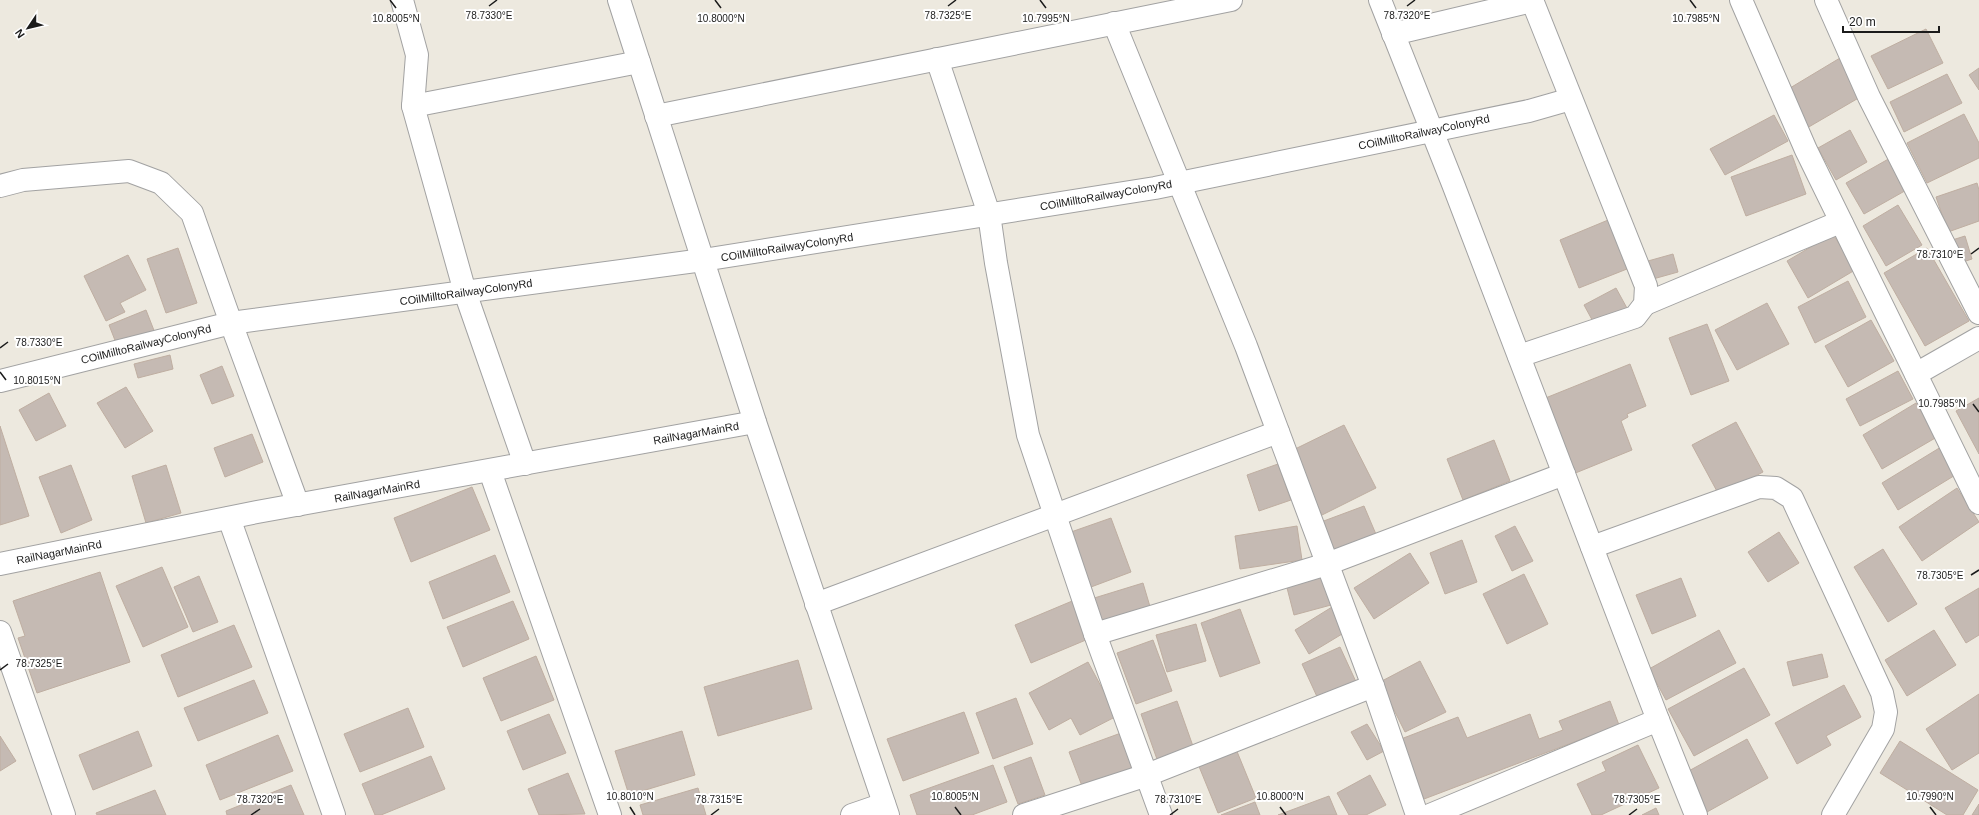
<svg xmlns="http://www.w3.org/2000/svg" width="1979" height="815" font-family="Arial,sans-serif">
<rect width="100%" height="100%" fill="#ede9df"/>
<g fill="#c5bab3" stroke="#bfaea1">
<path d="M1926,29L1943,63L1888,89L1871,56Z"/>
<path d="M1840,58L1862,96L1807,128L1785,91Z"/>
<path d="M1979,68V90L1969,75Z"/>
<path d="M1947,74L1962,103L1904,132L1890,102Z"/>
<path d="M1964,114L1979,143V158L1927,183L1907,143Z"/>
<path d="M1774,115L1788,141L1725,175L1710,149Z"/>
<path d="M1850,130L1867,162L1836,180L1818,148Z"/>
<path d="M1792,155L1806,194L1746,216L1731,177Z"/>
<path d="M1892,157L1910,188L1864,214L1846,183Z"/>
<path d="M1977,183L1979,190V221L1948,232L1936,197Z"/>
<path d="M1898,205L1922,245L1886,266L1863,226Z"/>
<path d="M1613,218L1632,267L1579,288L1560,240Z"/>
<path d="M1833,234L1855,270L1808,298L1787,261Z"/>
<path d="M1965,236L1972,259L1957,264L1949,241Z"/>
<path d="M178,248L197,303L166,313L147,259Z"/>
<path d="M1927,248L1969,321L1925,346L1884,273Z"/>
<path d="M1673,254L1678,272L1653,279L1648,261Z"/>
<path d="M128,255L146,290L120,303L125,312L106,321L84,276Z"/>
<path d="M1848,281L1866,317L1815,343L1798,307Z"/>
<path d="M1616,288L1628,310L1596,327L1584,305Z"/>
<path d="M1767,303L1789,344L1737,370L1715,330Z"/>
<path d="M146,310L155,333L118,348L109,325Z"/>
<path d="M1871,320L1894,361L1848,387L1825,346Z"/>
<path d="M1707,324L1729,381L1691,395L1669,338Z"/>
<path d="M170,355L173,369L138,378L134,364Z"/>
<path d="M1630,364L1646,406L1627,414L1628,417L1621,421L1632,450L1573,474L1543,399Z"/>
<path d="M222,366L234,396L212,404L200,375Z"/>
<path d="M1898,371L1913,399L1860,426L1846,399Z"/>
<path d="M126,387L153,431L125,448L97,403Z"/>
<path d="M49,393L66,426L36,441L19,410Z"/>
<path d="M1979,398V454L1956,411Z"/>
<path d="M1916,403L1937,437L1882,469L1863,435Z"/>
<path d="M1736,422L1763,472L1719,495L1692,445Z"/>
<path d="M1344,425L1376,488L1322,515L1291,451Z"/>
<path d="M0,426L29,516L0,525Z"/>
<path d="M252,434L263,462L225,477L214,448Z"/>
<path d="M1494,440L1510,481L1463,500L1447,459Z"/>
<path d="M1941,447L1957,474L1898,510L1882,483Z"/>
<path d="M1278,464L1291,500L1259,511L1247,475Z"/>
<path d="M71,465L92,520L61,533L39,477Z"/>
<path d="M166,465L181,513L146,523L132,476Z"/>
<path d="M472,487L490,530L411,562L394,518Z"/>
<path d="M1957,488L1979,522L1922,561L1899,527Z"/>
<path d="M1364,506L1378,539L1334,556L1321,522Z"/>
<path d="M1111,518L1131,572L1091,587L1071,532Z"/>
<path d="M1297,526L1302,560L1240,569L1235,536Z"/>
<path d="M1515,526L1533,561L1512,571L1495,536Z"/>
<path d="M1779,532L1799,563L1768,582L1748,552Z"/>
<path d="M1462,540L1477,582L1445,594L1430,553Z"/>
<path d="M1883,549L1917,604L1888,622L1854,567Z"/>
<path d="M1410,553L1429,583L1374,619L1354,588Z"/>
<path d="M495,555L510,592L443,619L429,582Z"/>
<path d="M162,567L188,627L143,647L116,586Z"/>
<path d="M100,572L130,662L37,693L18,638L25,636L13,601Z"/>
<path d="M1524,574L1548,624L1507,644L1483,594Z"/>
<path d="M1323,575L1331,605L1294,615L1286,584Z"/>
<path d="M199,576L218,622L193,632L174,587Z"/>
<path d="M1681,578L1696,616L1652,634L1636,595Z"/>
<path d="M1143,583L1151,610L1099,625L1091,599Z"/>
<path d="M1979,588V635L1966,643L1945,608Z"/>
<path d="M1077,599L1093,637L1031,663L1015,625Z"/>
<path d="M513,601L529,639L463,667L447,627Z"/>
<path d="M1332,607L1347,631L1309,654L1295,630Z"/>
<path d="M1240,609L1260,663L1220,677L1201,623Z"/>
<path d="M1196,624L1206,661L1167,672L1156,635Z"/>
<path d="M234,625L252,667L178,697L161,655Z"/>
<path d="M1719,630L1736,663L1666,700L1649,669Z"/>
<path d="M1934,630L1956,665L1907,696L1885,660Z"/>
<path d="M1153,640L1172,691L1136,704L1117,653Z"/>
<path d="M1340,647L1357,684L1319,701L1302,664Z"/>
<path d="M1822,654L1828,677L1793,686L1787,662Z"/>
<path d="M536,656L554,700L501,721L483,678Z"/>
<path d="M798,660L812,709L718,736L704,687Z"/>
<path d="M1420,661L1446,712L1405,732L1380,682Z"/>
<path d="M1088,662L1117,716L1080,735L1071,718L1049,730L1029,693Z"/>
<path d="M1744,668L1770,715L1694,756L1668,709Z"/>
<path d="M254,680L268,713L198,741L184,708Z"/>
<path d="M1844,685L1861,717L1826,736L1831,745L1797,764L1775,723Z"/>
<path d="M1979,694V753L1952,770L1926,729Z"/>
<path d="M1016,698L1033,744L993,759L976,713Z"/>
<path d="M1177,701L1194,749L1158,762L1141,714Z"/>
<path d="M1610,701L1619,725L1424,799L1401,739L1458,717L1467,738L1530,714L1539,739L1563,730L1559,721Z"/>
<path d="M408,708L424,747L360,772L344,734Z"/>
<path d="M964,712L979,753L903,781L887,739Z"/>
<path d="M549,714L566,753L523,770L507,731Z"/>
<path d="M1367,724L1384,751L1367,760L1351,732Z"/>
<path d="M138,731L152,766L93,790L79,755Z"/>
<path d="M682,731L695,775L629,795L615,751Z"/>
<path d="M1121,733L1134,767L1082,786L1069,752Z"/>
<path d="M278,735L293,771L220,800L206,765Z"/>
<path d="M0,736L16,761L0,771Z"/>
<path d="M1747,739L1768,778L1707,812L1685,773Z"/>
<path d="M1900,741L1978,790L1963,815H1947L1880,773Z"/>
<path d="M1638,745L1659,788L1601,815H1592L1577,784L1606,771L1602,762Z"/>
<path d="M1236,749L1256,798L1218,813L1198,764Z"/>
<path d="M431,756L445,789L381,815H375L362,784Z"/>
<path d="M1031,757L1045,795L1018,804L1004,767Z"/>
<path d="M993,765L1007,802L972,815H917L910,795Z"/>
<path d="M568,773L585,814L539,815L528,789Z"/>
<path d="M1370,775L1386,805L1366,815H1349L1337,793Z"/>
<path d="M291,785L304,815H227L226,811Z"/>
<path d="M698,788L706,815H643L640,805Z"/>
<path d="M155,790L166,815H97L96,813Z"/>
<path d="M1329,796L1337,815H1278Z"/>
<path d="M1255,802L1260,815H1221Z"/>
<path d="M1979,804V815H1972Z"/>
<path d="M1656,808L1659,815H1642Z"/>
</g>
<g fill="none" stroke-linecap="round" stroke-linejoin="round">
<g stroke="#a2a2a2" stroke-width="24">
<g id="minor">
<path d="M402,0L417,55L413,106L639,62"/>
<path d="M619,0L755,422L888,815"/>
<path d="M1380,0L1453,184L1658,720L1696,815"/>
<path d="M1741,0L1806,150L1979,503"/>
<path d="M1826,0L1869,97L1979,313"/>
<path d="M1114,23L1246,346L1373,686L1417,815"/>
<path d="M1393,34L1532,1"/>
<path d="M937,59L989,214L996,263L1028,435L1095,634L1161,815"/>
<path d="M413,106L465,292L525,464"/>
<path d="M656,116L1231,0"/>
<path d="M0,186L23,180L129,171L161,183L192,213L231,323L298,505"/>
<path d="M1645,304L1840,222L1842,224"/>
<path d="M1519,356L1635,317L1645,304L1646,286L1532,0"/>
<path d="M1916,374L1979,338"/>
<path d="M0,381L231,323L703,260L1155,188L1529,111L1571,99"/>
<path d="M490,471L610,815"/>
<path d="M229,518L334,815"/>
<path d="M1592,547L1759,487L1776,488L1792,498L1882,693L1886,712L1883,729L1833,815"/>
<path d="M0,564L257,512L755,422"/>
<path d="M816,604L1278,432"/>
<path d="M0,632L64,815"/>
<path d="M1095,634L1327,564L1564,474"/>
<path d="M852,815L884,804"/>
<path d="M1024,815L1147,775L1373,686"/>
<path d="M1430,815L1658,720"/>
</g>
</g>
<use href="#minor" stroke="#fff" stroke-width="22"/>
</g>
<path fill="none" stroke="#1b1b1b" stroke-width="1.5" d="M390,0L396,8M715,0L721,8M1040,0L1046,8M1690,0L1696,8M489,6L497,0M948,6L956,0M1407,6L1415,0M1971,254L1979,248M0,348L8,342M0,372L6,380M1973,404L1979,412M1971,575L1979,570M0,670L8,664M630,807L635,815M955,807L961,815M1280,807L1286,815M1930,807L1936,815M251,815L260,809M711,815L719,809M1170,815L1178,809M1629,815L1637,809"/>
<g text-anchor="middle" stroke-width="4" stroke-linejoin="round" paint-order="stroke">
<g font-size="11" fill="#1b1b1b" stroke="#fff">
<text transform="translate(1424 132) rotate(-12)" y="4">COilMilltoRailwayColonyRd</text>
<text transform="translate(1106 195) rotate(-10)" y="4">COilMilltoRailwayColonyRd</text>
<text transform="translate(787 247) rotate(-9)" y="4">COilMilltoRailwayColonyRd</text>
<text transform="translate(466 292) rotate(-8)" y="4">COilMilltoRailwayColonyRd</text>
<text transform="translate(146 344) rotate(-14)" y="4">COilMilltoRailwayColonyRd</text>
<text transform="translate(696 433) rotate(-10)" y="4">RailNagarMainRd</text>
<text transform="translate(377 491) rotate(-10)" y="4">RailNagarMainRd</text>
<text transform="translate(59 552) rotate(-11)" y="4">RailNagarMainRd</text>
</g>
</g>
<g font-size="10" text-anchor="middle" fill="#1b1b1b" stroke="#fff" stroke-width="4" stroke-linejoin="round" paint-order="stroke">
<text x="948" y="19">78.7325°E</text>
<text x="489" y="19">78.7330°E</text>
<text x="1407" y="19">78.7320°E</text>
<text x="721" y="22">10.8000°N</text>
<text x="396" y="22">10.8005°N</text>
<text x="1046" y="22">10.7995°N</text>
<text x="1696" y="22">10.7985°N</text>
<text x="1940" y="258">78.7310°E</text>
<text x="39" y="346">78.7330°E</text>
<text x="37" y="384">10.8015°N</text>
<text x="1942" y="407">10.7985°N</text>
<text x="1940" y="579">78.7305°E</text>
<text x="39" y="667">78.7325°E</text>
<text x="630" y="800">10.8010°N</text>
<text x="955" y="800">10.8005°N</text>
<text x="1280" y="800">10.8000°N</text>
<text x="1930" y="800">10.7990°N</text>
<text x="260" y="803">78.7320°E</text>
<text x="719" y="803">78.7315°E</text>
<text x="1178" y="803">78.7310°E</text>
<text x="1637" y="803">78.7305°E</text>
</g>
<g transform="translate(28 28) rotate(235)" stroke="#ffffff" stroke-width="3" paint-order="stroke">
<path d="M0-3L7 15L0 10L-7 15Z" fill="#1b1b1b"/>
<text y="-6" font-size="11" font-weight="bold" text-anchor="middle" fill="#1b1b1b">N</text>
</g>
<path d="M1843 26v6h96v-6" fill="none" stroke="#1b1b1b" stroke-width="2"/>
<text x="1849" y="26" font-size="12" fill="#1b1b1b" stroke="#ffffff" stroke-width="3" paint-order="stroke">20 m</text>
</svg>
